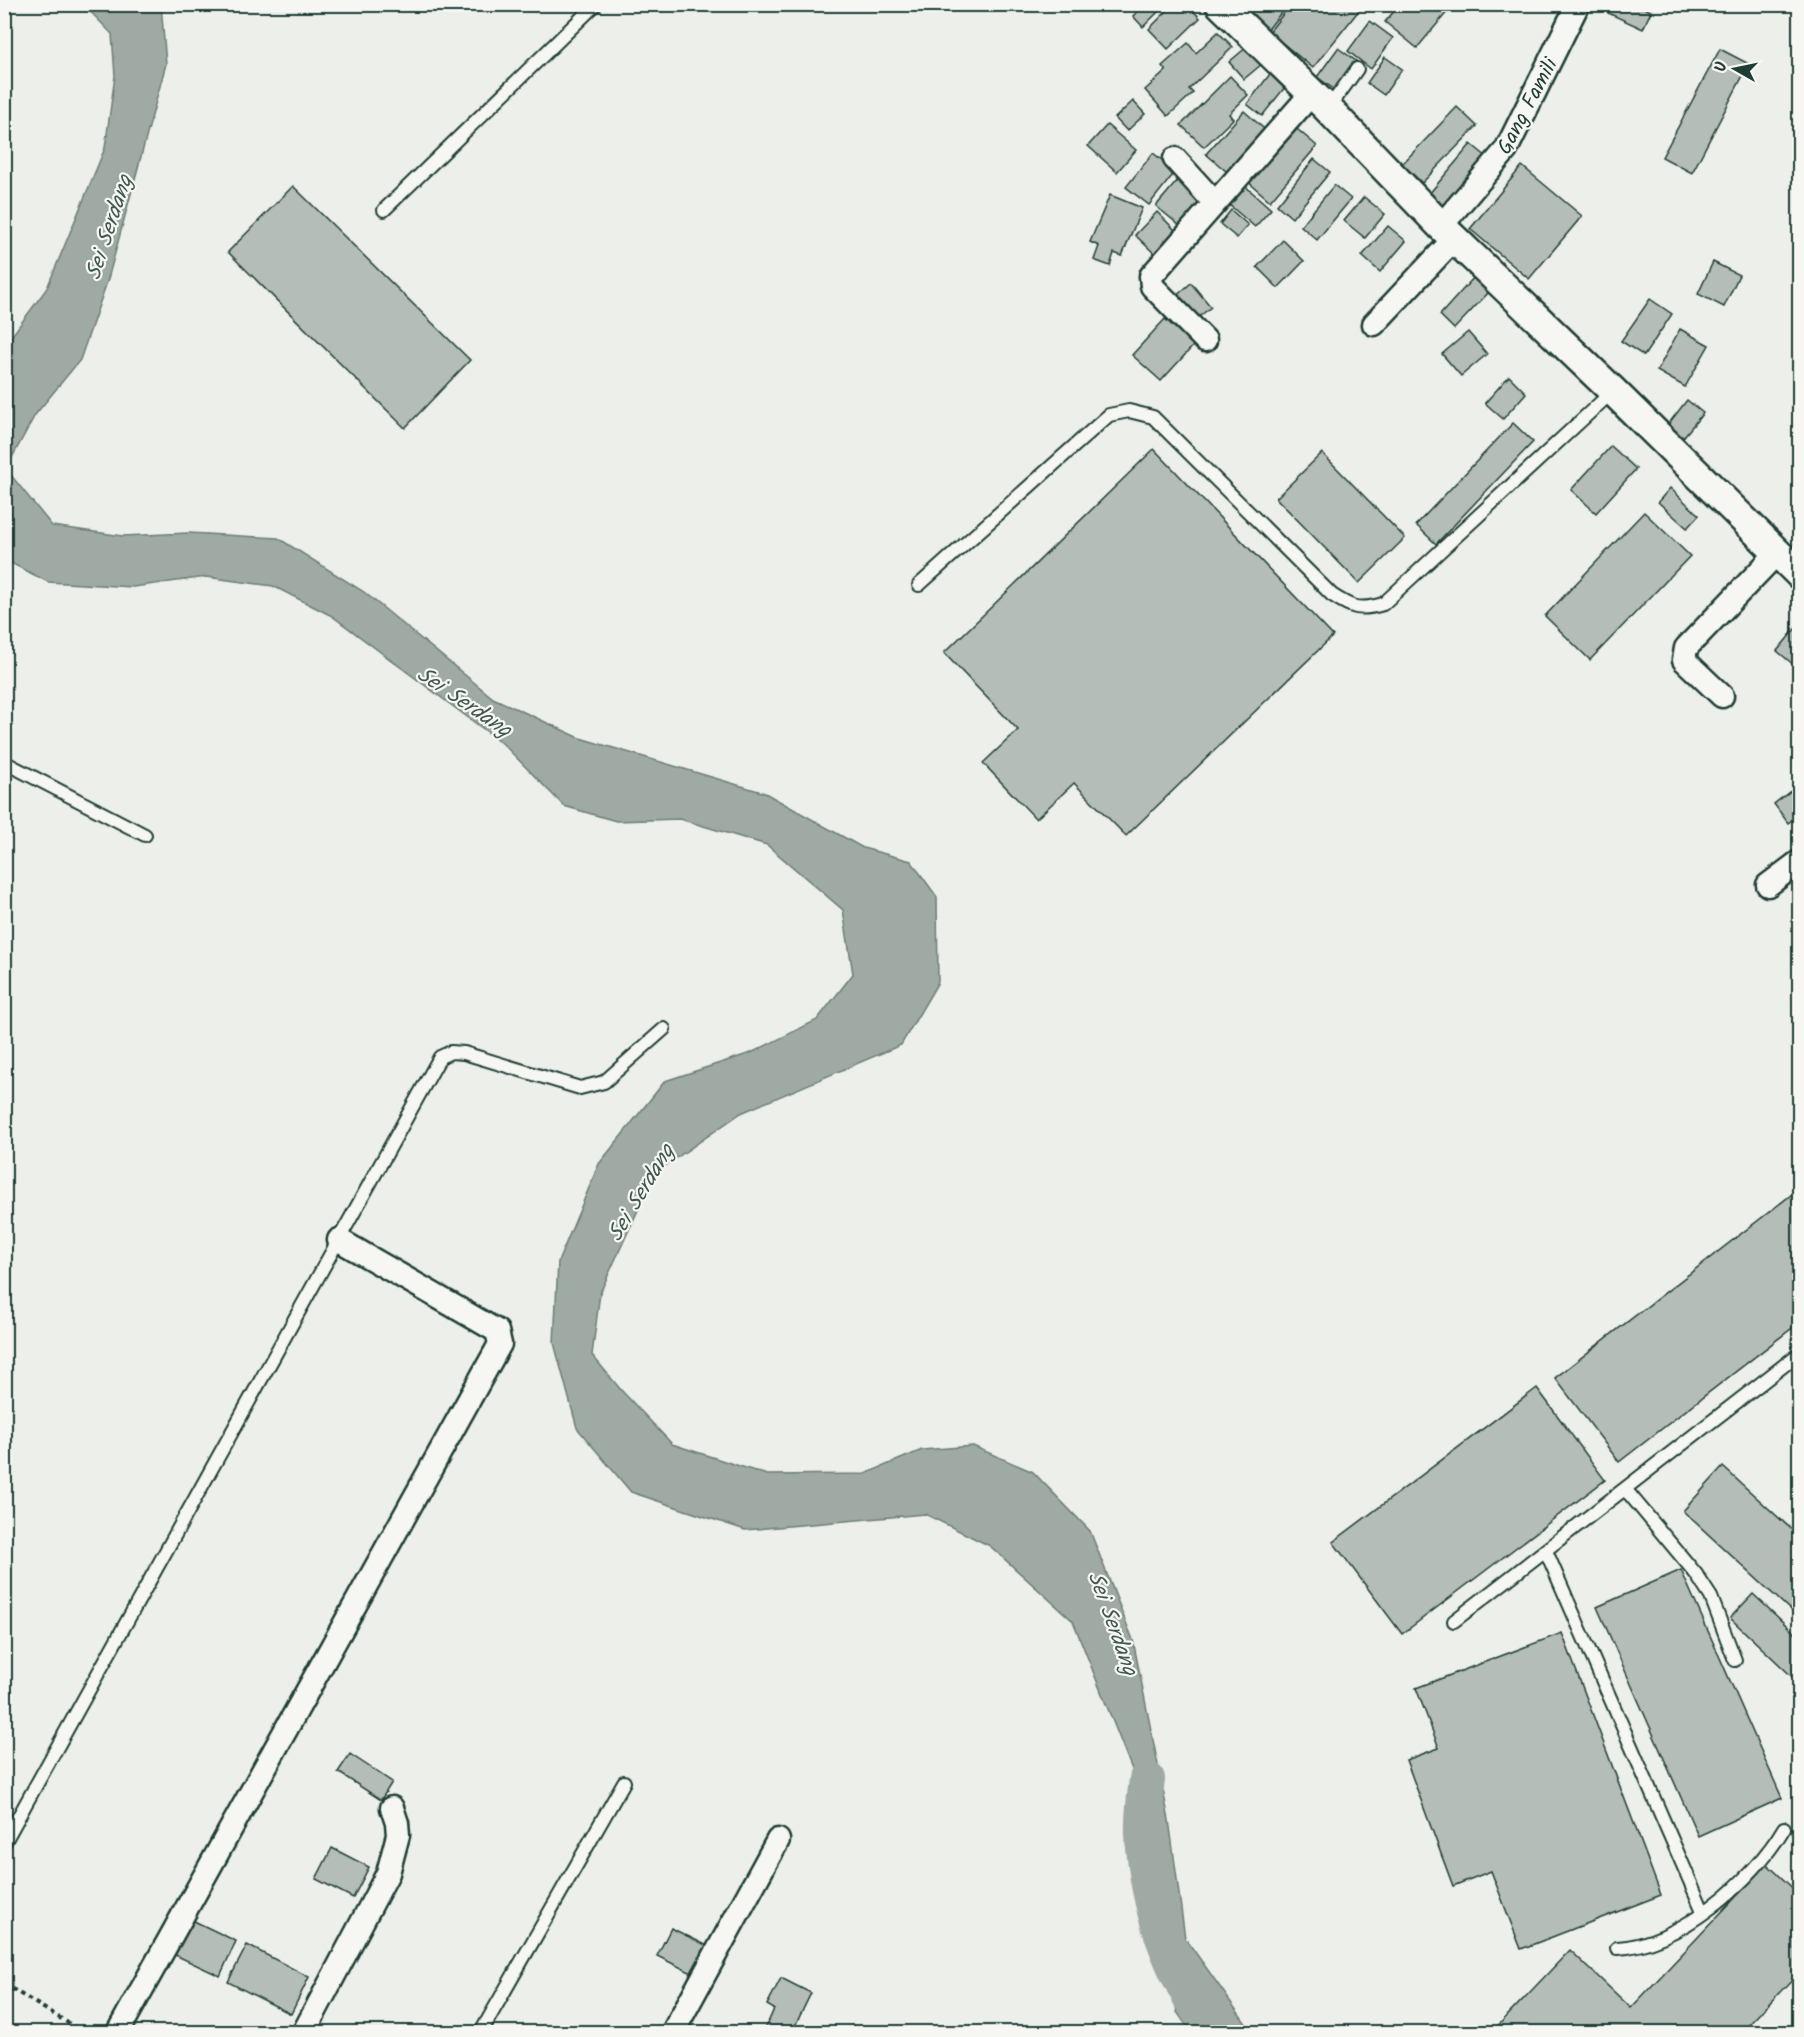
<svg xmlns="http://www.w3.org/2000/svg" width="1804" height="2037" font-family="Kalam,sans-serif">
<rect width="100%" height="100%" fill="#edefea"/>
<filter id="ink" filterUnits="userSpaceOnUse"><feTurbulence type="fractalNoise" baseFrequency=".0167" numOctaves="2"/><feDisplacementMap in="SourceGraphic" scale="12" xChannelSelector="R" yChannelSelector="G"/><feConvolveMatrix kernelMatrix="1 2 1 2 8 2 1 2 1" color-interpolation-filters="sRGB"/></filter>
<g filter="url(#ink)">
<path fill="#9faaa4" stroke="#6c7e77" stroke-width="1.5" d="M84,5H161L166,64L108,279L80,360L35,415L6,469L52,526L123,536L189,533L278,538L364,592L493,698L580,738L765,793L863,848L911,861L937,897L938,982L901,1045L741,1113L655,1173L600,1293L592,1355L621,1390L672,1444L767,1475L865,1474L922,1450L973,1446L1033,1472L1090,1531L1133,1640L1169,1820L1185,1938L1252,2032H1191L1177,2012L1133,1772L1073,1621L990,1546L925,1514L745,1530L631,1492L577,1428L554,1343L558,1262L599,1164L665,1081L751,1053L817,1020L853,974L843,910L767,845L680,819L616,821L564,806L502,743L332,616L273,586L206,577L133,587L48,582L5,560V345L47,288L105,148L115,76L112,34Z"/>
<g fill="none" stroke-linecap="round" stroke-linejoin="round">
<path stroke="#9faaa4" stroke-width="36" d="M1147,1779C1145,1797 1142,1816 1143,1834C1147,1907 1170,1973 1213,2032"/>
</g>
<g fill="#b4bdb8" stroke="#1f3d34" stroke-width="1.5">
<path d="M1145,4H1166L1143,27L1133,16Z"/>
<path d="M1174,4H1187L1200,18L1168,49L1149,29Z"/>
<path d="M1236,4H1288L1265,33Z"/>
<path d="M1291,4H1364L1313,68L1269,32Z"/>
<path d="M1400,4H1453V5L1417,48L1385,22Z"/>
<path d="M1612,4H1636L1651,11L1643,29L1608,13Z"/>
<path d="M1370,21L1393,38L1371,69L1348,51Z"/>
<path d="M1218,32L1233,47L1189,89L1193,93L1168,116L1145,90L1166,71L1162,66L1188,43L1196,53Z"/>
<path d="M1248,46L1262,64L1244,79L1229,62Z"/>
<path d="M1338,48L1356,61L1335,90L1317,77Z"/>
<path d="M1720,49L1749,64L1692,173L1662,157Z"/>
<path d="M1385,57L1402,69L1384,95L1367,83Z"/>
<path d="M1270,74L1286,86L1262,116L1247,104Z"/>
<path d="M1230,76L1248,95L1229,114L1233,119L1204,147L1181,125Z"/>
<path d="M1133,101L1145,114L1127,131L1115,118Z"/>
<path d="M1457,107L1477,126L1422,183L1402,164Z"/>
<path d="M1244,111L1271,135L1233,177L1206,154Z"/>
<path d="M1291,124L1317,146L1270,201L1245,179Z"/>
<path d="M1107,125L1136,150L1117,172L1088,146Z"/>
<path d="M1471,144L1487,157L1445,208L1429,194Z"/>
<path d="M1153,153L1176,171L1149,205L1126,187Z"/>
<path d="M1314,159L1330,172L1292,218L1277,205Z"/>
<path d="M1522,166L1582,216L1529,279L1470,229Z"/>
<path d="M1178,180L1207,204L1185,230L1156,206Z"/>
<path d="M1243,184L1271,209L1255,227L1227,203Z"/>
<path d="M1334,185L1351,199L1317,240L1301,226Z"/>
<path d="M293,186L470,360L405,428L228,252Z"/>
<path d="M1110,195L1142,208L1122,256L1114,253L1110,266L1094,260L1099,246L1090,242Z"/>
<path d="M1364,197L1385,214L1365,238L1344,221Z"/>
<path d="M1231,210L1248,225L1237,238L1220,224Z"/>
<path d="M1157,212L1178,233L1156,255L1135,235Z"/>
<path d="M1388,226L1406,241L1380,272L1362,256Z"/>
<path d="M1283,240L1304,261L1278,288L1257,267Z"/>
<path d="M1713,262L1739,275L1724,307L1698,294Z"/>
<path d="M1475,276L1490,291L1454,329L1440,315Z"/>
<path d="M1191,283L1211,307L1194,321L1174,298Z"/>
<path d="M1650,299L1672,314L1644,356L1621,341Z"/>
<path d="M1165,319L1194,345L1161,381L1132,355Z"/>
<path d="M1680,329L1709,345L1685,387L1657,371Z"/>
<path d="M1468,332L1487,354L1461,376L1442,354Z"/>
<path d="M1509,376L1526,393L1503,419L1485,403Z"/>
<path d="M1687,400L1703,413L1681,440L1666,427Z"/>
<path d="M1513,423L1533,442L1436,544L1416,525Z"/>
<path d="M1611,446L1636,469L1596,513L1571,490Z"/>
<path d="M1154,449L1333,636L1126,836L1074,783L1036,819L983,763L1018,730L944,653Z"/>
<path d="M1322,453L1405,538L1359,583L1276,498Z"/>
<path d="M1670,488L1699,515L1687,528L1658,502Z"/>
<path d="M1644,512L1690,556L1590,660L1545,616Z"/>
<path d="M1800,623V670L1777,651Z"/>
<path d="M1793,789L1800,797V814L1788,823L1774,804Z"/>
<path d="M1800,1188V1322L1619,1462L1555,1378Z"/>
<path d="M1537,1388L1605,1480L1402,1634L1333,1542Z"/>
<path d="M1723,1467L1800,1537V1619L1683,1511Z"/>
<path d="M1681,1570L1782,1798L1698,1836L1597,1607Z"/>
<path d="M1753,1594L1800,1638V1684L1730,1618Z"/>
<path d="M1562,1633L1661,1895L1521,1949L1491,1871L1453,1886L1406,1760L1439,1748L1416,1688Z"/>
<path d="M350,1754L392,1782L381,1800L338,1772Z"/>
<path d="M332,1848L369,1867L353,1898L316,1879Z"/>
<path d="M1767,1864L1800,1895V1971L1742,2032H1492L1570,1950L1631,2008Z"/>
<path d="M192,1920L236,1941L220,1976L175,1955Z"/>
<path d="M671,1928L712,1948L698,1976L657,1956Z"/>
<path d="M247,1945L309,1977L291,2014L228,1982Z"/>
<path d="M781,1978L811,1993L792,2032H777L766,2027L774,2009L767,2005Z"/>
</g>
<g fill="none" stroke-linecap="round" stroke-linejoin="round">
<g stroke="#1f3d34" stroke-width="16">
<g id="service">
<path d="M1328,109L1357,69"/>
<path d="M384,210L596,4"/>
<path d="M919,585L1109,415L1129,411L1153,417L1332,595C1352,608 1359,611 1383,604L1613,391"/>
<path d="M4,762L145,835"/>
<path d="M1626,1490L1696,1574L1711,1597L1735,1660"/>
<path d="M1546,1551L1703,1911"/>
<path d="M1454,1621L1800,1353"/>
<path d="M4,1843L440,1057L451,1052L464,1053L580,1088L604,1082L664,1029"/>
<path d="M1617,1948C1679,1945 1754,1880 1784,1828"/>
<path d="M481,2032L624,1782"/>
</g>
</g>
<g stroke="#1f3d34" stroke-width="27">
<g id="minor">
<path d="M1175,159L1214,202"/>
<path d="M1441,226L1506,150L1578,4"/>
<path d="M1374,324L1454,239"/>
<path d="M1205,340L1152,286L1151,276L1312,93"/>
<path d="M1722,696L1684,660L1686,648L1777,553"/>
<path d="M1768,885L1800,861"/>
<path d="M118,2032L500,1344L497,1331L339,1240"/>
<path d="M304,2032L388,1873L398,1835L397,1823L392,1808"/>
<path d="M673,2032L778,1840"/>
</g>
</g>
<g stroke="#1f3d34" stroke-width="33">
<path id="tertiary" d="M1220,4L1328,109L1441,226L1613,391L1800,575"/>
</g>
<path stroke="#1f3d34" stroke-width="4" stroke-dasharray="4.5 4.5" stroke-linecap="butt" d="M4,1984L83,2032"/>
<use href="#service" stroke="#f6f6f2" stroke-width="12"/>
<use href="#minor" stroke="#f6f6f2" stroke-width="22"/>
<use href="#tertiary" stroke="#f6f6f2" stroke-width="28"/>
</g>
</g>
<g text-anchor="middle" stroke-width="4.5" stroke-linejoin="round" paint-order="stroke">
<g font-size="21" fill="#1f3d34" stroke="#f6f6f2">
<text transform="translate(1527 106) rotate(-62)" y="7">Gang Famili</text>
</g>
<g font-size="22" font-style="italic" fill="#3f5850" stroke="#f6f6f2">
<text transform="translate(108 227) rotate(-72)" y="8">Sei Serdang</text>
<text transform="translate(465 701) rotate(34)" y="8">Sei Serdang</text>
<text transform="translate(640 1192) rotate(-59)" y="8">Sei Serdang</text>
<text transform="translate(1114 1623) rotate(70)" y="8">Sei Serdang</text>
</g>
</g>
<rect width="1804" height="2037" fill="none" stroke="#f6f6f2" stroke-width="24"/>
<rect x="12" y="12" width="1780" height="2013" fill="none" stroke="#1f3d34" stroke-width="2" filter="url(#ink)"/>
<g transform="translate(1735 69) rotate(279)" stroke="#f6f6f2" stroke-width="4.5" paint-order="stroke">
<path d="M0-4.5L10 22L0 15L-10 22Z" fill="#1f3d34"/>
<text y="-9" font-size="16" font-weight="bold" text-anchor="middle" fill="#1f3d34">U</text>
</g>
</svg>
